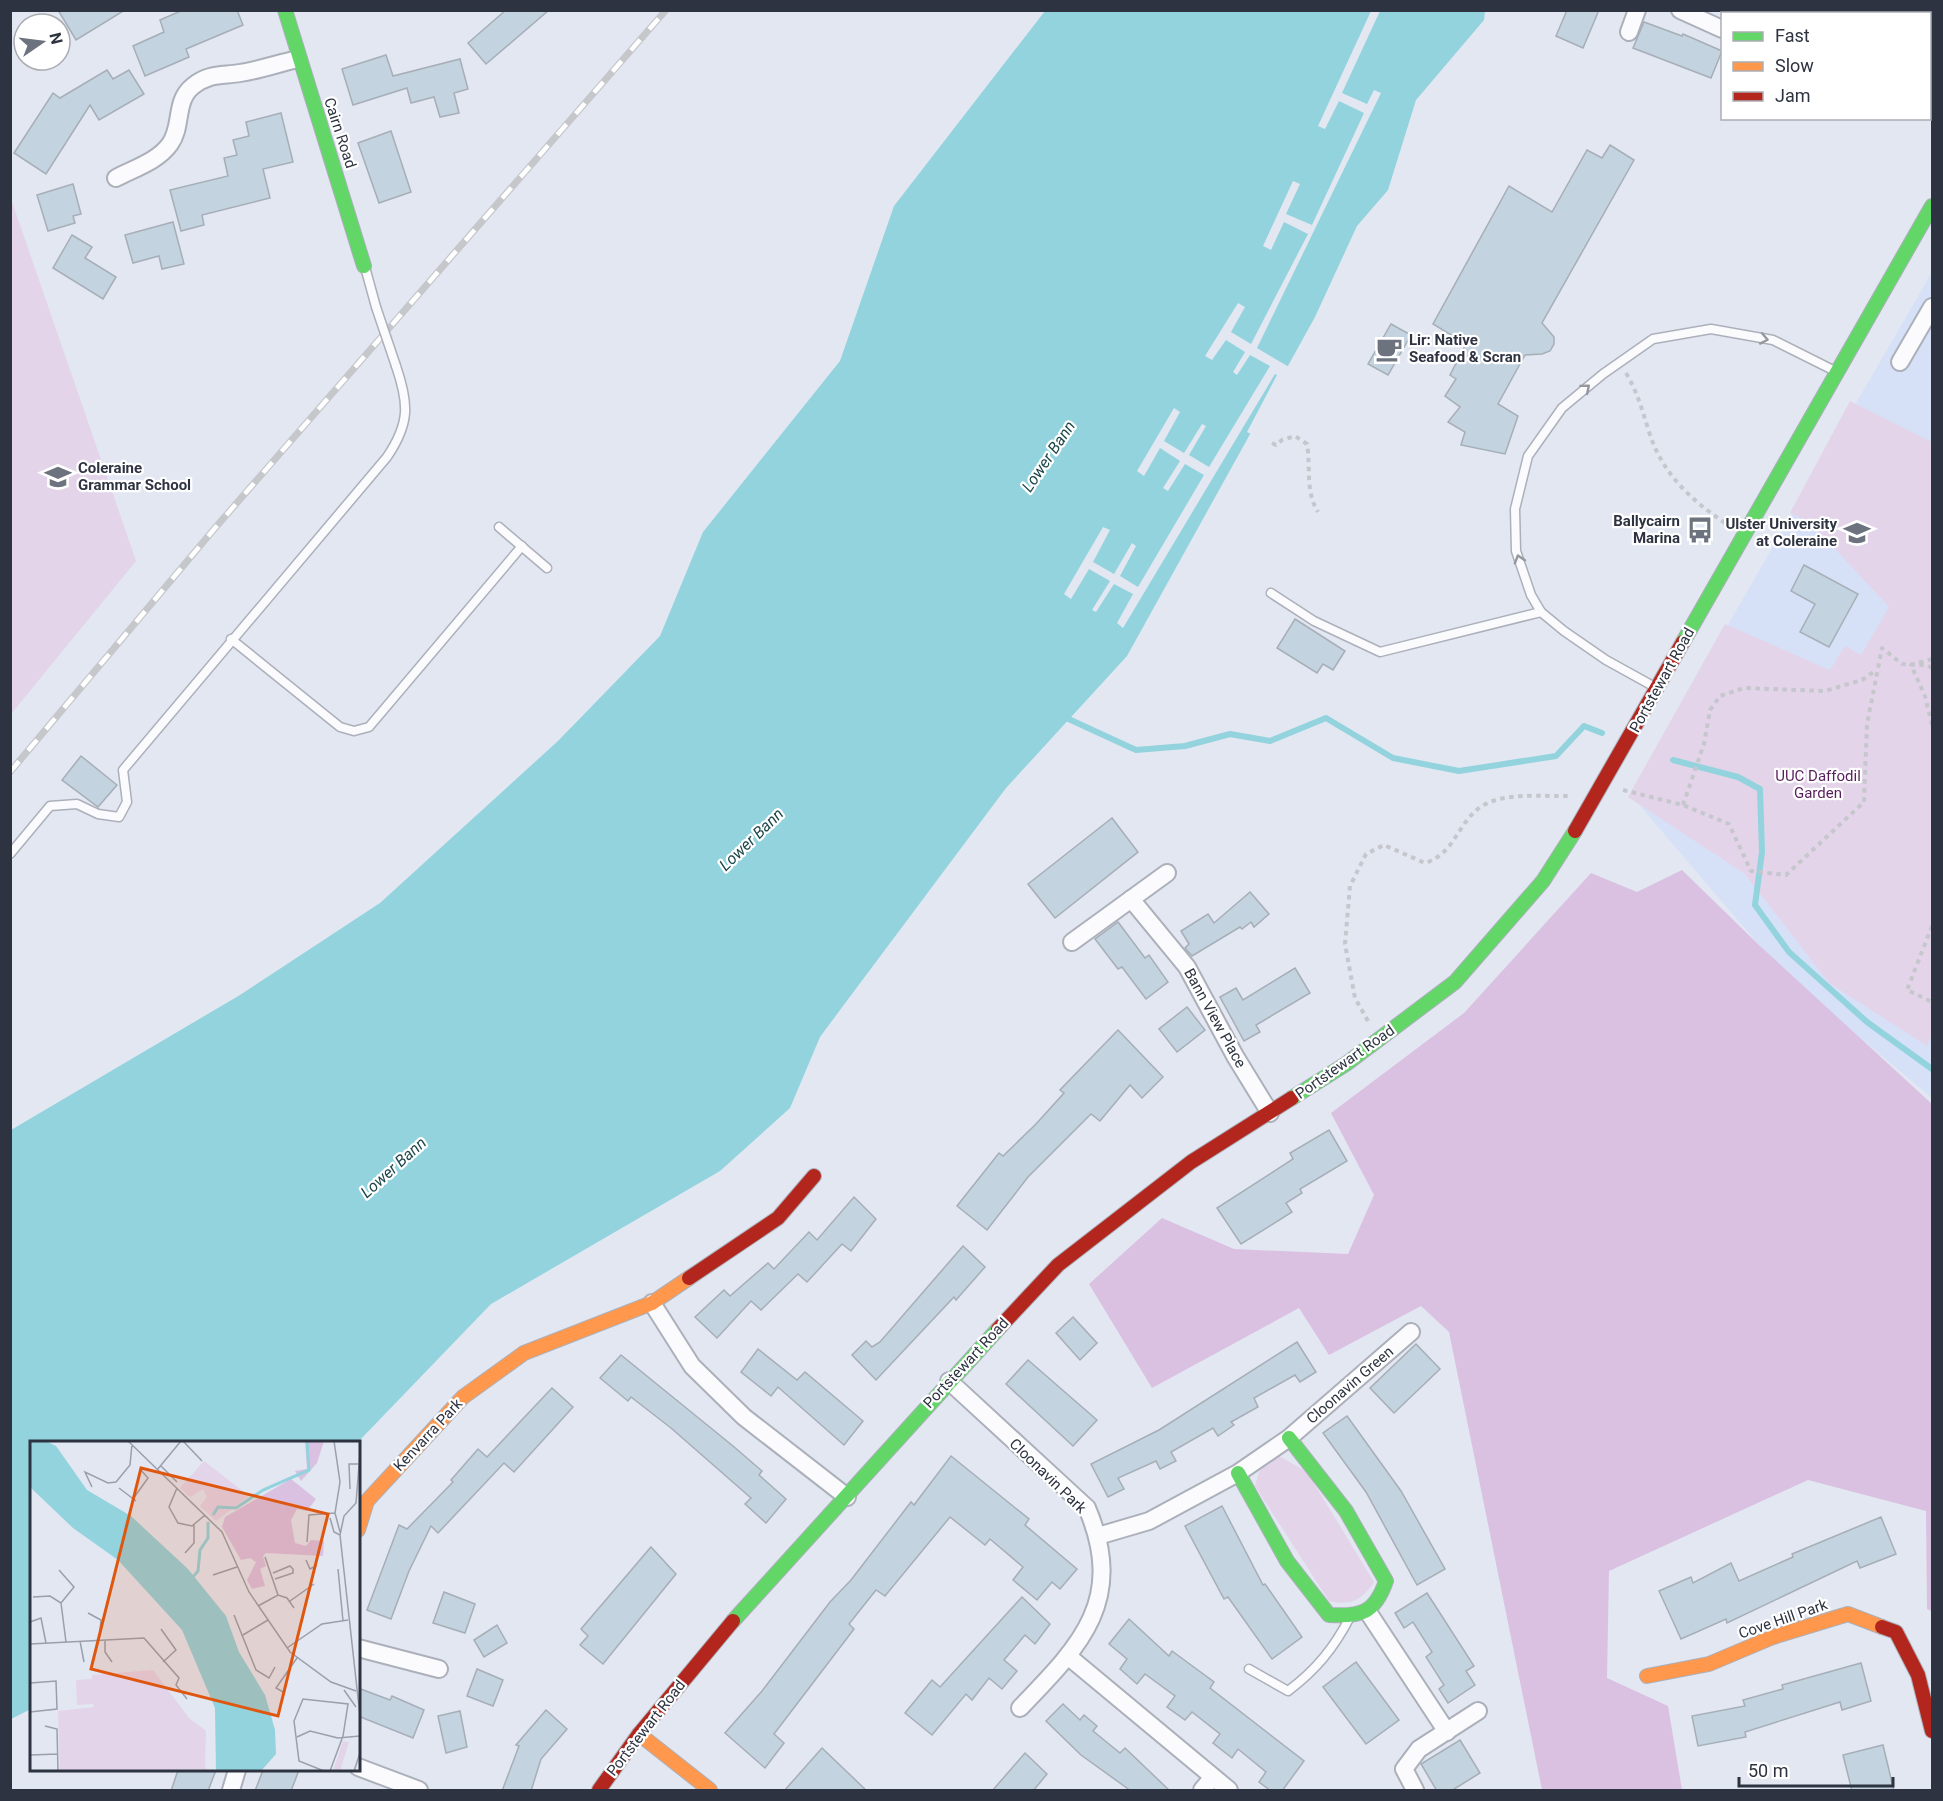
<svg xmlns="http://www.w3.org/2000/svg" width="1943" height="1801" font-family="Roboto,sans-serif">
<rect width="100%" height="100%" fill="#e2e7f2"/>
<path fill="#d6e1f8" d="M1932,272V1098L1783,973L1630,794Z"/>
<g fill="#e3d4ea">
<path d="M11,199L136,561L11,714H10Z"/>
<path d="M1850,401L1932,442V1034L1927,1046L1829,983L1745,874L1628,797L1725,624L1830,670L1845,646L1861,655L1889,607L1811,523L1790,513Z"/>
<path d="M1279,1456L1307,1472L1374,1582C1362,1600 1351,1606 1329,1601L1255,1486L1262,1463Z"/>
</g>
<path fill="#dac1e2" d="M1682,870L1760,946L1932,1104V1611L1927,1609L1926,1511L1808,1480L1609,1571L1607,1678L1668,1706L1682,1790H1542L1449,1332L1421,1306L1329,1355L1299,1308L1152,1388L1089,1284L1162,1218L1234,1249L1348,1254L1374,1195L1331,1113L1464,1013L1591,873L1637,892Z"/>
<path fill="#92d3dd" d="M1045,11H1485L1484,20L1416,100L1388,190L1357,226L1315,317L1127,656L1006,788L843,1006L820,1037L790,1108L720,1171L491,1304L358,1442H32L31,1709L11,1719V1130L240,995L380,903L558,741L660,636L703,532L840,361L894,206Z"/>
<path fill="#e2e7f2" d="M1371,11H1380L1342,93L1367,104L1374,90L1381,93L1257,348L1289,367L1253,435L1247,432L1277,375L1275,374L1123,628L1117,623L1133,594L1114,584L1096,612L1092,610L1110,581L1089,569L1071,599L1064,594L1103,527L1110,530L1093,562L1114,574L1132,543L1136,546L1120,576L1138,587L1204,475L1185,464L1168,491L1163,488L1180,461L1160,448L1144,476L1137,471L1174,408L1180,412L1164,441L1184,453L1202,424L1206,426L1189,455L1209,467L1270,366L1250,355L1237,375L1233,372L1245,352L1226,340L1212,360L1205,356L1238,303L1245,307L1231,332L1251,344L1308,234L1284,222L1271,250L1263,246L1293,181L1300,184L1286,214L1312,225L1364,113L1339,101L1325,129L1318,126Z"/>
<g fill="none" stroke-linecap="round" stroke-linejoin="round">
<g stroke="#92d3dd" stroke-width="6">
<path d="M1062,716L1136,750L1185,746L1230,734L1270,741L1326,718L1393,758L1459,771L1556,756L1584,726L1602,733"/>
<path d="M1673,760L1738,777L1760,789L1762,852L1755,905L1789,952L1867,1022L1932,1069"/>
</g>
</g>
<g fill="#c3d3df" stroke="#a6aeb7" stroke-width="1.5">
<path d="M58,10H125L76,40Z"/>
<path d="M183,10H237L243,25L186,49L189,57L145,76L133,46L164,32L160,20Z"/>
<path d="M506,10H549L486,64L468,43Z"/>
<path d="M1567,10H1599L1583,48L1556,36Z"/>
<path d="M1644,22L1682,36L1683,34L1722,51L1711,78L1633,48Z"/>
<path d="M386,55L393,76L460,59L468,89L454,93L459,113L440,117L434,97L411,103L407,88L353,105L342,69Z"/>
<path d="M107,70L113,79L129,70L144,94L99,120L90,105L46,174L14,153L53,93L60,98Z"/>
<path d="M281,113L293,162L263,169L270,198L202,215L204,225L181,231L170,190L228,176L224,158L237,155L233,140L249,136L246,122Z"/>
<path d="M391,131L411,192L379,203L358,143Z"/>
<path d="M1610,145L1634,160L1542,323L1554,337V344L1550,351L1542,354L1525,355L1498,404L1518,416L1505,454L1461,445L1465,432L1448,422L1460,407L1445,396L1456,379L1450,375L1466,344L1433,324L1509,186L1552,212L1587,150L1602,158Z"/>
<path d="M73,184L81,214L73,216L75,223L48,231L37,195Z"/>
<path d="M173,222L184,264L162,269L159,256L133,263L125,235Z"/>
<path d="M72,235L92,247L85,258L116,277L103,299L53,268Z"/>
<path d="M1391,324L1411,335L1388,375L1368,364Z"/>
<path d="M1804,565L1858,594L1829,647L1800,632L1815,604L1791,591Z"/>
<path d="M1295,619L1345,651L1333,670L1323,664L1317,673L1277,648Z"/>
<path d="M81,756L117,785L98,807L62,780Z"/>
<path d="M1112,818L1138,852L1055,918L1028,884Z"/>
<path d="M1250,892L1269,914L1254,927L1251,922L1242,929L1240,927L1192,956L1185,948L1189,944L1181,931L1208,914L1214,923Z"/>
<path d="M1118,922L1145,958L1149,955L1168,982L1146,999L1122,967L1118,969L1095,939Z"/>
<path d="M1295,968L1310,993L1256,1025L1260,1032L1244,1041L1220,997L1236,988L1243,1000Z"/>
<path d="M1187,1007L1205,1030L1177,1052L1159,1029Z"/>
<path d="M1118,1030L1163,1077L1142,1098L1130,1085L1100,1121L1091,1114L1028,1177L987,1230L957,1206L999,1153L1003,1156L1036,1124L1064,1093L1060,1090Z"/>
<path d="M1329,1130L1347,1161L1300,1189L1302,1193L1286,1203L1292,1212L1241,1244L1217,1208L1293,1159L1290,1153Z"/>
<path d="M854,1197L876,1219L851,1251L842,1244L807,1282L798,1274L761,1310L751,1301L717,1338L695,1317L724,1290L730,1296L768,1263L774,1269L809,1232L817,1240Z"/>
<path d="M963,1246L985,1267L956,1300L954,1297L876,1380L852,1355L866,1341L872,1347L880,1342Z"/>
<path d="M1073,1317L1097,1343L1080,1360L1056,1333Z"/>
<path d="M1297,1342L1316,1372L1300,1382L1295,1375L1254,1398L1258,1407L1231,1422L1234,1425L1218,1436L1213,1428L1171,1452L1176,1461L1160,1469L1156,1461L1118,1478L1124,1489L1108,1497L1091,1464L1159,1430Z"/>
<path d="M1416,1344L1440,1369L1394,1413L1370,1388Z"/>
<path d="M758,1349L797,1380L805,1372L863,1421L844,1445L778,1387L771,1396L741,1372Z"/>
<path d="M621,1355L733,1446L762,1471L759,1475L786,1499L766,1523L745,1504L751,1498L671,1428L631,1397L628,1401L600,1378Z"/>
<path d="M1028,1360L1097,1420L1073,1446L1006,1384Z"/>
<path d="M552,1388L573,1407L514,1472L504,1463L438,1533L431,1526L409,1571L391,1619L367,1610L399,1525L407,1529L453,1482L451,1480L478,1449L487,1457Z"/>
<path d="M1347,1416L1401,1491L1445,1569L1417,1585L1366,1492L1323,1433Z"/>
<path d="M951,1456L1029,1519L1025,1525L1077,1569L1060,1589L1052,1582L1037,1600L1013,1580L1023,1567L990,1539L985,1545L950,1517L885,1596L876,1590L849,1624L854,1629L774,1734L784,1743L765,1768L725,1733L762,1691L830,1602L851,1580L911,1502L914,1505Z"/>
<path d="M1222,1506L1263,1585L1265,1584L1302,1637L1272,1659L1228,1597L1224,1599L1185,1526Z"/>
<path d="M1881,1517L1896,1554L1860,1568L1857,1561L1727,1623L1726,1619L1681,1639L1659,1591L1691,1577L1693,1583L1731,1563L1739,1581L1793,1557L1792,1554Z"/>
<path d="M651,1547L676,1574L603,1664L580,1645L588,1636L581,1629Z"/>
<path d="M444,1592L475,1604L465,1633L433,1623Z"/>
<path d="M1427,1593L1474,1666L1466,1671L1475,1685L1448,1703L1439,1689L1444,1685L1426,1657L1432,1652L1413,1622L1404,1628L1395,1613Z"/>
<path d="M1022,1597L1050,1624L1035,1644L1025,1635L1004,1660L1017,1671L1002,1689L989,1678L972,1700L966,1694L932,1735L905,1713L932,1680L940,1687Z"/>
<path d="M1129,1619L1169,1656L1172,1651L1214,1682L1210,1688L1304,1761L1282,1791H1271L1259,1782L1266,1772L1238,1749L1232,1758L1213,1743L1220,1734L1192,1712L1185,1720L1167,1707L1175,1696L1145,1674L1137,1684L1120,1669L1127,1659L1109,1644Z"/>
<path d="M497,1625L507,1643L484,1657L474,1640Z"/>
<path d="M1356,1662L1399,1720L1366,1744L1323,1687Z"/>
<path d="M1861,1663L1871,1701L1842,1710L1840,1702L1745,1732L1746,1737L1698,1746L1692,1716L1745,1706L1743,1700L1783,1689L1782,1685Z"/>
<path d="M477,1669L503,1680L493,1706L467,1696Z"/>
<path d="M358,1688L390,1700L392,1696L424,1710L413,1738L358,1716Z"/>
<path d="M1063,1704L1080,1720L1084,1715L1097,1726L1093,1731L1120,1753L1125,1748L1170,1791H1131L1081,1755L1046,1721Z"/>
<path d="M546,1710L567,1729L541,1759L531,1791H502L519,1746L516,1745Z"/>
<path d="M460,1711L467,1747L446,1753L438,1716Z"/>
<path d="M1460,1740L1480,1773L1451,1791H1437L1421,1764Z"/>
<path d="M1883,1745L1894,1791H1852L1843,1755Z"/>
<path d="M822,1748L867,1791H784Z"/>
<path d="M1025,1753L1047,1774L1033,1791H992Z"/>
<path d="M178,1770H216L208,1791H171Z"/>
<path d="M263,1770H299L291,1791H255Z"/>
</g>
<g fill="none" stroke-linecap="round" stroke-linejoin="round">
<g stroke="#abb0ba" stroke-width="11">
<g id="lane">
<path d="M365,267L376,307"/>
<path d="M499,527L547,568"/>
<path d="M1271,593L1314,621L1380,652L1541,612"/>
<path d="M231,639L340,727L354,731L369,727L522,546"/>
<path d="M1653,686L1606,660L1564,631L1541,612L1531,595L1516,551L1515,509L1528,456L1562,408L1603,374L1653,339L1711,329L1773,340L1833,370"/>
<path d="M10,854L50,806L77,804L98,814L119,817L127,802L123,770L387,457C410,423 409,404 396,366"/>
<path d="M1249,1669L1288,1691C1316,1670 1334,1648 1350,1617"/>
</g>
</g>
<g stroke="#abb0ba" stroke-width="20">
<g id="street">
<path d="M1680,10L1722,29"/>
<path d="M1924,14L1926,10"/>
<path d="M1629,32L1637,10"/>
<path d="M1930,36L1932,38"/>
<path d="M116,178C135,168 158,161 170,144C183,126 174,101 193,86C209,73 222,76 240,73C260,70 279,63 298,59"/>
<path d="M1900,362L1932,307"/>
<path d="M1131,899L1187,967L1235,1056L1270,1113"/>
<path d="M1072,942L1167,873"/>
<path d="M652,1303L692,1366L744,1417L847,1497"/>
<path d="M949,1381L1087,1508C1126,1600 1081,1645 1020,1708"/>
<path d="M1098,1536L1149,1521L1238,1473L1289,1438L1411,1332"/>
<path d="M1368,1612L1447,1732"/>
<path d="M358,1648L439,1669"/>
<path d="M1069,1657L1229,1790"/>
<path d="M358,1767L419,1790"/>
<path d="M231,1790L237,1770"/>
<path d="M1202,1790L1213,1777"/>
<path d="M1415,1790L1404,1769L1419,1749L1478,1711"/>
</g>
</g>
<g stroke="#abb0ba" stroke-width="16">
<g id="fast">
<path d="M285,10L364,266"/>
<path d="M1683,642L1932,206"/>
<path d="M1292,1098L1346,1064L1455,982L1543,881L1575,831"/>
<path d="M1238,1473L1287,1561L1329,1615C1361,1617 1375,1613 1386,1581L1346,1511L1289,1438"/>
<path d="M733,1621L998,1329"/>
</g>
</g>
<g stroke="#abb0ba" stroke-width="16">
<g id="slow">
<path d="M358,1530L367,1501L463,1397L524,1353L652,1303L689,1278"/>
<path d="M1647,1676L1709,1664L1773,1637L1848,1614L1882,1627"/>
<path d="M639,1734L710,1790"/>
</g>
</g>
<g stroke="#abb0ba" stroke-width="16">
<g id="jam">
<path d="M1575,831L1683,642"/>
<path d="M689,1278L778,1218L814,1176"/>
<path d="M998,1329L1058,1265L1191,1162L1292,1098"/>
<path d="M1882,1627L1896,1632L1918,1675L1932,1731"/>
<path d="M599,1790L639,1734L733,1621"/>
</g>
</g>
<g stroke="#c5c7cc" stroke-width="4" stroke-dasharray="4.5 4.5" stroke-linecap="butt">
<path d="M1626,373C1638,393 1643,413 1650,435C1664,475 1690,499 1725,523"/>
<path d="M1272,443L1276,445L1282,440L1295,436L1307,444C1311,469 1305,491 1318,512"/>
<path d="M1932,659L1911,665L1925,696L1932,725"/>
<path d="M1623,790L1683,805L1729,824L1751,871L1786,875L1864,802L1867,724L1882,648L1902,664L1926,665L1932,668"/>
<path d="M1683,805L1704,744L1710,710L1720,696L1744,688L1825,691L1862,680L1876,670"/>
<path d="M1932,926L1907,990L1932,1002"/>
<path d="M1368,1021L1355,998L1345,944L1350,886L1366,854L1384,845L1425,863C1454,854 1457,825 1479,808C1502,791 1543,797 1570,796"/>
</g>
<use href="#lane" stroke="#fbfbfd" stroke-width="8"/>
<use href="#street" stroke="#fbfbfd" stroke-width="16"/>
<use href="#fast" stroke="#63d668" stroke-width="14"/>
<use href="#slow" stroke="#ff974d" stroke-width="14"/>
<use href="#jam" stroke="#b3261e" stroke-width="14"/>
<g stroke="#c5c7ca" stroke-width="7">
<path id="rail" d="M10,772L215,528L666,10"/>
</g>
<use href="#rail" stroke="#fff" stroke-width="4.5" stroke-dasharray="14" stroke-linecap="butt"/>
<g stroke="#abb0ba" stroke-width="11" stroke-linecap="butt">
<path id="lane-bridge" d="M376,307L396,366"/>
</g>
<use href="#lane-bridge" stroke="#fbfbfd" stroke-width="8"/>
</g>
<defs><path id="oneway-chevron" d="M-2-3.5L2.5 0L-2 3.5" fill="none" stroke-width="1.6" stroke-linecap="round" stroke-linejoin="round" transform="scale(1.5)"/></defs>
<g stroke="#94979e">
<use href="#oneway-chevron" transform="translate(1764 339) rotate(11)"/>
<use href="#oneway-chevron" transform="translate(1586 388) rotate(-40)"/>
<use href="#oneway-chevron" transform="translate(1519 559) rotate(-107)"/>
</g>
<defs>
<g id="cafe-bare" transform="scale(2.07)"><path d="M-5.5-4.5H6V0H3Q3 3.5 0 3.5H-2.5Q-5.5 3.5-5.5 0ZM3-3.2v2h1.7v-2ZM-6 4.5H4V6H-6Z" fill="#6c727e" stroke="#fff" stroke-width="2.5" paint-order="stroke"/></g>
<g id="school-bare" transform="scale(2.07)"><path d="M0-5L7-2L0 1L-7-2ZM-4 1L0 2.5L4 1V4Q0 6-4 4Z" fill="#6c727e" stroke="#fff" stroke-width="2.5" paint-order="stroke"/></g>
<g id="bus-bare" transform="scale(2.07)"><path d="M-5-6H5V4H4V6H2V4H-2V6H-4V4H-5ZM-3.5-4V0h7V-4ZM-3.5 1.2v1.5H-2V1.2ZM2 1.2v1.5H3.5V1.2Z" fill="#6c727e" stroke="#fff" stroke-width="2.5" paint-order="stroke"/></g>
<g id="university-bare" transform="scale(2.07)"><path d="M0-5L7-2L0 1L-7-2ZM-4 1L0 2.5L4 1V4Q0 6-4 4Z" fill="#6c727e" stroke="#fff" stroke-width="2.5" paint-order="stroke"/></g>
</defs>
<g fill-rule="evenodd">
<use href="#cafe-bare" x="1389" y="349"/>
<use href="#school-bare" x="58" y="477"/>
<use href="#bus-bare" x="1700" y="530"/>
<use href="#university-bare" x="1857" y="533"/>
</g>
<g text-anchor="middle" stroke-width="4.5" stroke-linejoin="round" paint-order="stroke">
<g font-size="15" fill="#2d3340" stroke="#fff">
<text transform="translate(340 133) rotate(72)" y="5">Cairn Road</text>
<text transform="translate(1662 680) rotate(-61)" y="5">Portstewart Road</text>
<text transform="translate(1215 1018) rotate(61)" y="5">Bann View Place</text>
<text transform="translate(1345 1062) rotate(-35)" y="5">Portstewart Road</text>
<text transform="translate(966 1363) rotate(-47)" y="5">Portstewart Road</text>
<text transform="translate(1350 1385) rotate(-41)" y="5">Cloonavin Green</text>
<text transform="translate(428 1435) rotate(-47)" y="5">Kenvarra Park</text>
<text transform="translate(1048 1476) rotate(44)" y="5">Cloonavin Park</text>
<text transform="translate(1783 1619) rotate(-19)" y="5">Cove Hill Park</text>
<text transform="translate(646 1728) rotate(-52)" y="5">Portstewart Road</text>
</g>
<g font-size="15" font-weight="bold" fill="#2d3340" stroke="#fff" text-anchor="start">
<text x="1409" y="345">Lir: Native<tspan x="1409" dy="17">Seafood &amp; Scran</tspan></text>
<text x="78" y="473">Coleraine<tspan x="78" dy="17">Grammar School</tspan></text>
<text x="1680" y="526" text-anchor="end">Ballycairn<tspan x="1680" dy="17">Marina</tspan></text>
<text x="1837" y="529" text-anchor="end">Ulster University<tspan x="1837" dy="17">at Coleraine</tspan></text>
</g>
<g font-size="15" fill="#581f5c" stroke="#fff">
<text x="1818" y="781">UUC Daffodil<tspan x="1818" dy="17">Garden</tspan></text>
</g>
<g font-size="16" font-style="italic" fill="#1c474b" stroke="#fff">
<text transform="translate(1048 456) rotate(-56)" y="6">Lower Bann</text>
<text transform="translate(751 839) rotate(-44)" y="6">Lower Bann</text>
<text transform="translate(393 1167) rotate(-42)" y="6">Lower Bann</text>
</g>
</g>
<g transform="translate(30 1441)">
<rect width="330" height="330" fill="#e2e7f2"/>
<path d="M174,20L219,55L186,80L170,65L177,56L173,48L160,56L150,47ZM123,229L159,277L176,290L175,325L178,330H30L28,270L64,266L63,263L47,264L46,239L62,238V234ZM313,300L319,301L310,330H303Z" fill="#e3d4ea"/>
<path d="M275,0H294L287,22L271,40L265,30L277,28ZM261,38L286,58L277,70L267,68L261,79L265,102L276,105L281,99L294,100L293,115L236,112L233,115L236,125L230,128L235,145L222,148L217,139L226,121L220,117L211,119L192,86L195,76Z" fill="#dac1e2"/>
<path d="M0,0H16L26,5L57,49L101,75L158,128L196,175L209,211L235,254L245,289L246,313L231,330H186L185,267L152,189L88,119L43,87L0,46Z" fill="#92d3dd"/>
<path fill="none" stroke="#92d3dd" stroke-width="3" d="M183,74L188,66L206,67L233,49L279,29L277,0M162,137L168,130L170,109L178,97V81"/>
<path fill="none" stroke="#9a9fab" stroke-width="1.5" d="M98,0L192,91L219,151L260,211L301,241L326,250M153,0L172,20M304,0L310,41L305,72L310,91M330,12L326,62L314,75L310,94L330,275M131,25L147,41M127,29L151,0M62,46L55,31L78,42L86,41L100,24L102,3M89,47L106,60M147,47L139,66L148,82L162,85L175,74M320,48L319,23H328M103,58L118,37L110,28M300,77L304,91L310,94M277,101L279,74L305,72M155,112L164,102V84M235,116L248,154M276,119L280,128L286,125V120M308,128L313,180M29,129L44,146L31,162M243,132L260,125L263,128V132L245,138M183,134L207,126M3,156L20,155L31,162L36,201M260,160L284,143M228,165L248,154L257,157L264,167M58,172L71,179L69,199M204,174L226,229L239,237L245,226M0,181L11,177L16,202M131,188L146,209L133,221M213,194L238,179M75,199V211L82,221M50,200L54,221M0,203L114,197L149,237L146,244L157,258M257,207L292,183L318,179M0,242L26,240L27,268L0,271M314,249L326,266M255,252L246,247L267,217M15,285L27,288L28,330M267,296L280,290L308,297L330,295M0,314L28,313M294,330L269,320L264,280L273,258L318,263L313,295L300,330M324,330L330,312"/>
<path fill="#df570f" fill-opacity="0.15" stroke="#df570f" stroke-width="3" d="M111,27L298,73L248,275L61,228Z"/>
<rect width="330" height="330" fill="none" stroke="#2d3340" stroke-width="3"/>
</g>
<rect width="1943" height="1801" fill="none" stroke="#2d3340" stroke-width="24"/>
<rect x="1721" y="12" width="210" height="108" fill="#ffffff" stroke="#abadb3" stroke-width="1.5"/>
<rect x="1733" y="32" width="30" height="9" fill="#63d668" stroke="#abadb3" stroke-width="1.5"/>
<text x="1775" y="42" font-size="18" fill="#2d3340">Fast</text>
<rect x="1733" y="62" width="30" height="9" fill="#ff974d" stroke="#abadb3" stroke-width="1.5"/>
<text x="1775" y="72" font-size="18" fill="#2d3340">Slow</text>
<rect x="1733" y="92" width="30" height="9" fill="#b3261e" stroke="#abadb3" stroke-width="1.5"/>
<text x="1775" y="102" font-size="18" fill="#2d3340">Jam</text>
<g transform="translate(42 42) rotate(76)"><circle r="28" fill="#ffffff" stroke="#abadb3" stroke-width="1.5"/>
<path d="M0-4.5L10 22L0 15L-10 22Z" fill="#6c727e"/>
<text y="-9" font-size="16" font-weight="bold" text-anchor="middle" fill="#2d3340">N</text>
</g>
<path d="M1739 1777v9h154v-9" fill="none" stroke="#2d3340" stroke-width="3"/>
<text x="1748" y="1777" font-size="18" fill="#2d3340" stroke="#ffffff" stroke-width="4.5" paint-order="stroke">50 m</text>
</svg>
